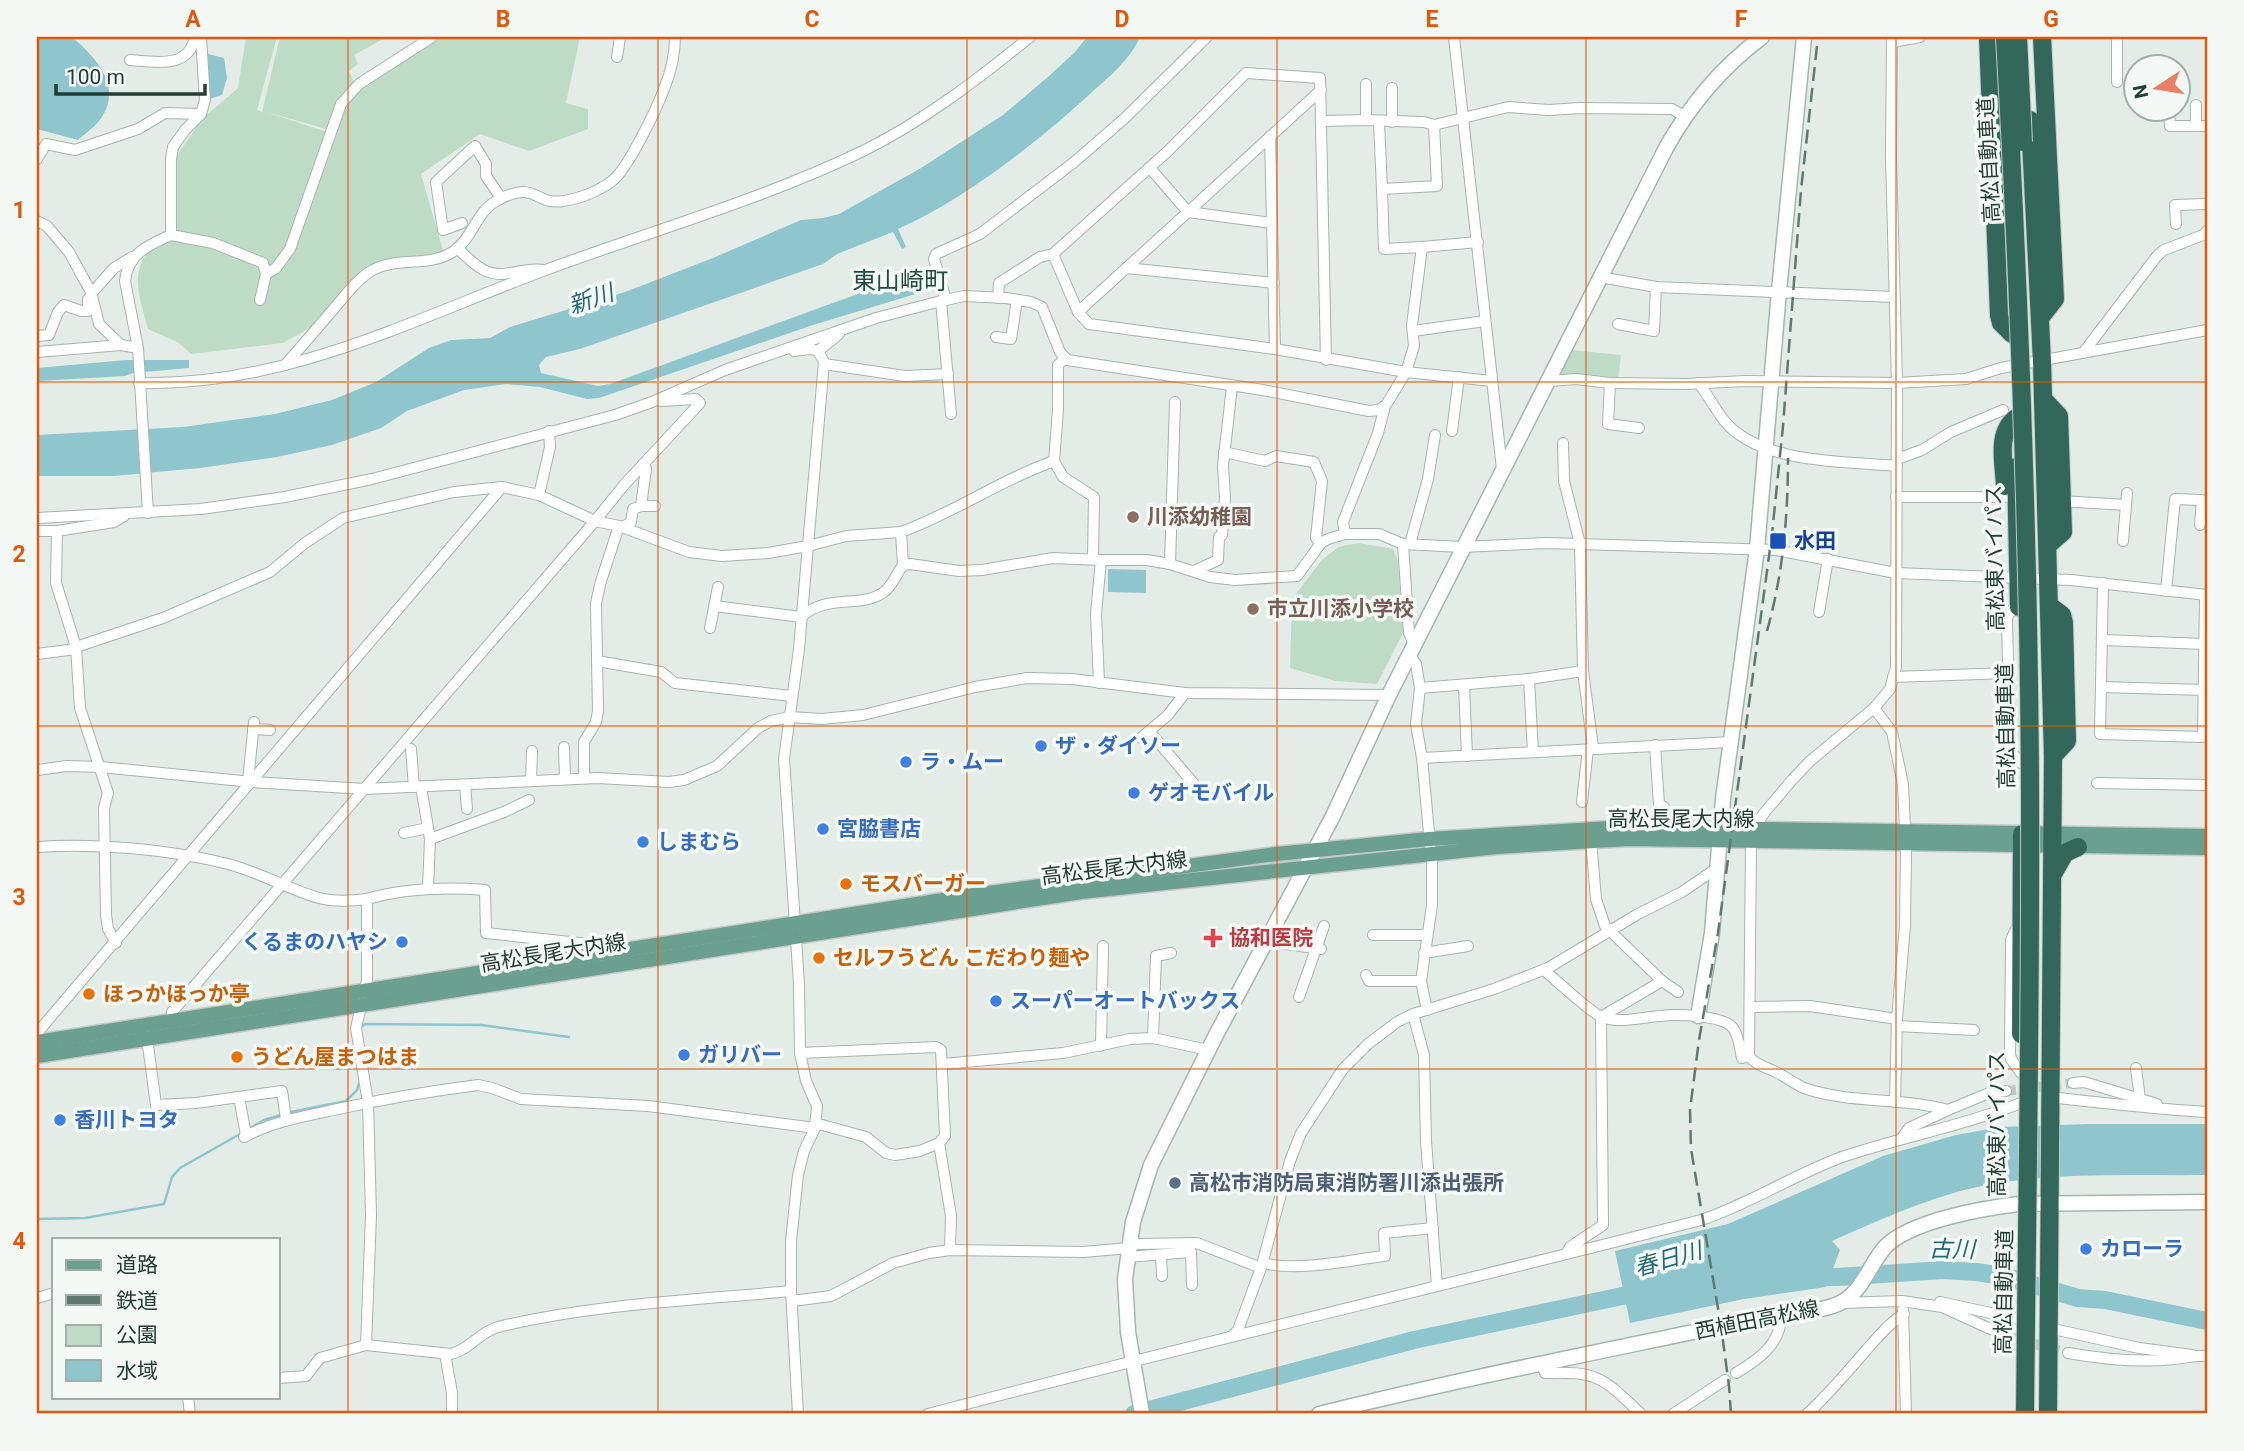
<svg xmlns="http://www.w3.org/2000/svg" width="2244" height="1451" font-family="Roboto,'Noto Sans JP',sans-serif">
<rect width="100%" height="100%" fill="#e4ece8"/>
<g fill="#bedcc5">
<path d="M246,37H277L257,110L262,112L280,37H387L354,55L358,64L349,71L355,84L326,129L266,112L327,132L354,93L440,37H580L566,103L588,109V129L529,151L480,134L421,174L444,254L368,265L320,322L283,343L191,354L179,343L148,329C141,302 127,270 153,247C159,242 170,238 177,234L175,158L203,118L238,88Z"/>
<path d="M1571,350L1621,355L1618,380L1558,378Z"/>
<path d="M1359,543L1393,549L1398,562L1403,633L1377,684L1335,681L1290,668L1292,599L1321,561L1338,547Z"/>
</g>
<g fill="#8fc6cd">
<path d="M37,37H72C94,56 123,85 102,117C96,126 86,133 78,140L37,129Z"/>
<path d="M1087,37H1140C1130,60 1110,76 1091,93C1038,142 964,200 898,229L906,247L902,249L893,232L837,254L823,264L580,349L546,357L539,365L541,373L598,386L610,384L921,271H929L932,289L813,325L599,398L587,399L540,387L506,384L464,390L407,411L381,428L332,445L277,457L200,468L114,476H37V435L183,427L275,414L332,400L376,382L429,348L451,340L490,338L510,327L625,292L713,258L801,220L823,218L839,214L921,168L1003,115L1049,76L1074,53Z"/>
<path d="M208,54L224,58L227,78L222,95L209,99Z"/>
<path d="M126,360H189V368L133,373L125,376L37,381V368Z"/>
<path d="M1108,569L1146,570V593L1108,592Z"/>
<path d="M2087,1124H2207V1175C2132,1176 2052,1171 1977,1187C1927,1198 1880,1220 1832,1241L1840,1250L1826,1287L1744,1299L1630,1323L1615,1251L1728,1224L1883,1156L1956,1135L2000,1127Z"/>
</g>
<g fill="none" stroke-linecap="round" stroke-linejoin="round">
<g stroke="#8fc6cd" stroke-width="2.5">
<path d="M360,1028L365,1024L481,1025L569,1037"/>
<path d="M291,1112L346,1101L357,1090L360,1081"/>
<path d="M250,1128L264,1120L281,1115"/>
<path d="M37,1219L85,1218L164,1204L172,1177L180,1168L240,1134"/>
</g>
<g stroke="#8fc6cd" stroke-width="18">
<path d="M1807,1277H1837L1943,1270L1976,1272L2003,1276L2078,1298L2105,1300L2207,1321"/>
<path d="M1134,1414L1414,1340L1646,1291"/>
</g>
<g stroke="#bec9c4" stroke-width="10" stroke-dasharray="10 5" stroke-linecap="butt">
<path d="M2006,1091L2073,1083"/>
<path d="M2006,1336L2068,1353"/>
</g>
<g stroke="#a7b4af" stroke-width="12">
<g id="street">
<path d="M1454,37L1502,469"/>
<path d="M1892,42L1920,37"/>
<path d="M617,57L620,37"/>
<path d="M130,60C156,62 189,69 195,37"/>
<path d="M2117,82V37"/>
<path d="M1366,84V120"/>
<path d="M1392,88V122"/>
<path d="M2196,105V126"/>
<path d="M2169,112L2170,126H2207"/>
<path d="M1322,121L1366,120L1424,122L1434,125L1508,107L1549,110L1580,108L1672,109L1684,116"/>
<path d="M1379,122L1382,189L1437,186L1434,125"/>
<path d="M1270,136L1275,349"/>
<path d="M37,159L46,144L75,150L138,129L165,113L201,114"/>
<path d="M1150,168L1188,212L1321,90"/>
<path d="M37,221L47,226L69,252L91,292L99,324L121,345"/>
<path d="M462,223L443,230L436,182L475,146L486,164V176L501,198"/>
<path d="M2176,224L2175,205L2207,204"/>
<path d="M171,235L213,243L263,263L266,274L260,300"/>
<path d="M1422,247L1478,242"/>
<path d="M457,248C474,264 486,278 510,273C523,271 531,268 544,270"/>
<path d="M1126,268L1274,283"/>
<path d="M266,274L276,268L290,249L341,104L359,84L432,37"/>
<path d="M1600,277L1656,287L1894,297"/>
<path d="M91,294L114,268L132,257"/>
<path d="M998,298L999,283L1040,257L1053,254"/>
<path d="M946,300L934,259L936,254L980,234L1073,163L1125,118L1207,37"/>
<path d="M941,301L951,414"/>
<path d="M1078,312L1188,212L1272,223"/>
<path d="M1618,324L1654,331L1656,287"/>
<path d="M1413,331L1485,321"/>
<path d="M37,336L49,335L58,312L64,305L81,311H88V299"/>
<path d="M996,337L1011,339L1017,300"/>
<path d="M794,351L810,349L818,351L824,362L799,649L784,759L799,984L800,1053L806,1081L817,1106L815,1128L804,1151L798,1175L791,1241V1291L798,1414"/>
<path d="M818,351L839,334"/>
<path d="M37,352L121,345L138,348"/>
<path d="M2083,353L2157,256L2164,250L2203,235L2207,231"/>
<path d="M1326,360L1320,78L1246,73L1168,151L1053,254L1078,312L1089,324L1275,349L1406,372L1414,346L1412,325L1422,247L1384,249L1382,189"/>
<path d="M824,364L905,376L948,374"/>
<path d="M285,365C303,345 320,325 337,305C347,293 358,279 371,271C396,256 430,268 454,251C473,238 476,211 498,200C537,179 534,206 563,201C579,199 599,191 612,181C628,169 657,108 664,89C671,72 675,55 675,37"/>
<path d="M1550,381L1576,379L1610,383L1687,384L1745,381L1897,383L1966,379L2001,368L2207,330"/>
<path d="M139,383C283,387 412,320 543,271C650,231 762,200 865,150C925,120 978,79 1030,37"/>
<path d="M1610,383L1608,424L1639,428"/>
<path d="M1698,383C1710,396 1717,415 1730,427C1769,464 1846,461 1897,466"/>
<path d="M1452,431L1459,377"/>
<path d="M1563,443L1564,481L1580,544L1583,671L1593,748"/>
<path d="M1224,452L1265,461L1276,456L1314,462L1322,481L1316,538L1321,543"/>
<path d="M1897,459L1922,450L1951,432L2003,410"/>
<path d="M1054,461L1063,477L1094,497L1093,559"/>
<path d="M1896,497H2006"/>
<path d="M2061,501L2126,505L2127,493"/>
<path d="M641,506L646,469L643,464"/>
<path d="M148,513L138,348L125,281C128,253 149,245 171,235V159L173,147L185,130L201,114L205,100L201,37"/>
<path d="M37,518L201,509L285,497L372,479L615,415L652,402L725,370L876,318L941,301L964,296L1006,298L1031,302L1042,307L1060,352L1067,360L1263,390L1369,411L1379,410L1386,405L1406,372L1492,381"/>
<path d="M619,526L689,552L722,556L768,553L808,546L846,536L901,532"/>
<path d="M623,527L631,522L633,509L641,506H655"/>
<path d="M37,531H57"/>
<path d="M1345,534L1343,522L1378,433L1384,410L1383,407"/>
<path d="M2123,541L2126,505"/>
<path d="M1403,544L1409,633L1414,644"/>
<path d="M1410,544L1428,479L1435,435"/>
<path d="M1101,560H1147L1170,564L1210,577L1235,580L1297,576L1321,543L1328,539L1345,534H1379L1403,544L1462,547L1546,543L1776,550L1896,573L2071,580L2207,595"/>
<path d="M1170,564L1175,402"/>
<path d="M903,565L901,532C954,513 1000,480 1054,461L1058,410V365L1065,358"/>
<path d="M1194,571L1218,560L1219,537L1222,535L1225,498L1223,466L1232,386"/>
<path d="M2103,583L2100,734L2203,737L2205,595"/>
<path d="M2166,591L2175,499L2202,500L2200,525"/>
<path d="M2019,602L2008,615L2007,621L2010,744L2013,754L2021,763"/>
<path d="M714,606L801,617C827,593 861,609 884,592C892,586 897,573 903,565L910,564L959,571L982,570L1053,558L1101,560L1096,614L1099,683"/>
<path d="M1819,612L1828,559"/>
<path d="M710,628L718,587"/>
<path d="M2103,640L2205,644"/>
<path d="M76,647L163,618L270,572L305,543L343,518L454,492L502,487L539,495"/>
<path d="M37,654L76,649"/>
<path d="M1409,654L1416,664L1420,688L1416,724L1422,758L1432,864V905L1421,981L1427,1010"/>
<path d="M597,661L661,672L675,683L792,696"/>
<path d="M1893,677L2008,673"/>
<path d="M1529,679L1533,752"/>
<path d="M1464,685L1467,756"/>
<path d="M2101,687L2204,690"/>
<path d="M1420,688L1529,679L1583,671"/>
<path d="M1874,708L1892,732L1903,784L1906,853L1905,926L1897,1019"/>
<path d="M253,729L270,730"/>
<path d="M1149,731L1194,784"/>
<path d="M1141,738L1168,715L1185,693"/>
<path d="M1655,745L1659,804L1664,807L1666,827"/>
<path d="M564,747L565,779"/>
<path d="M411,749L414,787"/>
<path d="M1422,758L1731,742"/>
<path d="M37,770L67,766L101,767L252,782L365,789L598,778L669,782L684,780L717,766L758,728L771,721L789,717L822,719L863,715L975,687L1027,678L1072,679L1185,693L1389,695"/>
<path d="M584,778V742L596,722L598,711L596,603L601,581L619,526L595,521L624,485L700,403L696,399L661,401"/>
<path d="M248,781L254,722"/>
<path d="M531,781L532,751"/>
<path d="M2097,783L2207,785"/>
<path d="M465,785L467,809"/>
<path d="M421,787L430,839L428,889"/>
<path d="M1582,802L1588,749"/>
<path d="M1759,828L1760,819L1765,812L1792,780L1810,761L1874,708L1890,689L1896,667L1897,383L1891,157L1892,37"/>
<path d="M404,833L428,828"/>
<path d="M430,839L504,812L529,800"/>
<path d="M1591,840L1596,899L1605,926L1662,981L1678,992"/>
<path d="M1751,841L1749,1056C1755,1065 1766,1067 1776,1072C1786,1077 1795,1084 1804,1088C1850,1104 1901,1097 1948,1110"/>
<path d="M37,847C98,843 168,849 228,864C259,872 288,889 319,898C334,902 351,901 367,899"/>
<path d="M1373,935H1427"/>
<path d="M1266,941L1321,949"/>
<path d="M116,943L108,929L106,915L104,808L108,793L80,708L76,647L56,583L57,531L114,522L124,516"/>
<path d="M1424,953L1468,946"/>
<path d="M1544,970C1555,979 1591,1013 1602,1017C1621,1024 1642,1017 1660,1016C1676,1014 1723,1015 1733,1028C1739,1036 1740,1048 1742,1058L1749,1056"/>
<path d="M1366,975L1369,981H1421"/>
<path d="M1299,997L1324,926"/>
<path d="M1751,1007L1810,1006L1897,1019L1895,1102"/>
<path d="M1413,1014L1424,1055L1426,1141L1437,1286"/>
<path d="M172,1021V1012L595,521L539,495L550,447L549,431"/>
<path d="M1897,1026L1974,1030"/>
<path d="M37,1033L502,487"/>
<path d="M147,1038L156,1105L196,1103L282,1091L286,1119"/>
<path d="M1153,1038L1156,956L1171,953"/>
<path d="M1101,1046L1103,946"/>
<path d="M800,1053L936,1047L941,1050L945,1136L939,1143L951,1216L950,1250"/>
<path d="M943,1064L1063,1053L1130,1039L1153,1038L1208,1050"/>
<path d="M2136,1068L2140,1099"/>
<path d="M2021,1073L2011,1059L2010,1054L2011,940L2015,931L2021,928"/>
<path d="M2073,1083L2084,1082L2157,1104"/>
<path d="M239,1097L246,1135"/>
<path d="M2049,1097C2102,1103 2155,1109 2207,1112"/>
<path d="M815,1123L866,1137L886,1153L895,1155L920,1151L939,1143"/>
<path d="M244,1137C274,1121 305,1116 338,1109C384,1099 431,1091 478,1085L492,1088L521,1099L648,1106L815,1128"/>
<path d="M1902,1138L1909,1128L1948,1110L1989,1093L2006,1091"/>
<path d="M1567,1253L1570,1247L1603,1225L1601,1017L1662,981"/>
<path d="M1161,1255L1162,1276"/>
<path d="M1127,1257L1191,1252L1192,1285"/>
<path d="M1263,1263C1298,1272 1348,1260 1385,1256L1384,1233L1433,1228"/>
<path d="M37,1298L54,1293"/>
<path d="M792,1301L831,1296L893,1263L929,1253L950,1250L1084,1252L1128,1248L1137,1244L1197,1243L1261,1268"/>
<path d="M1940,1302L2018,1319"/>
<path d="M1842,1303L1902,1301L1942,1307L2006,1336"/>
<path d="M1903,1310L1906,1414"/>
<path d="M2049,1328L2139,1348L2192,1355"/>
<path d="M1232,1336L1238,1330L1261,1268L1290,1161L1301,1133L1343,1069L1368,1044L1397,1022L1413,1014L1494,989L1548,968L1638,914L1682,892L1717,868"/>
<path d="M366,1345L371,1215L368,1103L356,1028L367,980V899C405,888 446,887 485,890L486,933L598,945L599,952"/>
<path d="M2068,1353C2102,1359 2139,1363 2174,1359C2186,1358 2195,1355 2207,1356"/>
<path d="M445,1354L452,1393V1414"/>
<path d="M1542,1364L1545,1373C1599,1371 1603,1378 1641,1414"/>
<path d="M1736,1373C1758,1360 1781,1344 1781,1316"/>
<path d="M278,1378L306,1376L320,1358L366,1345L451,1354C471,1349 481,1330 502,1326C596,1304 695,1300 791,1291"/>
<path d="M188,1397L190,1414"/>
<path d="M928,1414C1185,1346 1444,1286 1701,1220C1750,1204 1793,1175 1842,1157C1901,1137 1963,1126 2021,1103"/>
<path d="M1673,1414L1725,1380"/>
<path d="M1807,1414C1829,1394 1848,1371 1868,1348C1879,1336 1890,1322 1904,1314"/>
</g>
</g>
<g stroke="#a3b7af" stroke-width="17">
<g id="secondary">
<path d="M1698,1016L1712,933L1723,799L1757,549L1779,291L1804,37"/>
<path d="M1142,1414L1128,1332L1125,1279L1133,1222L1151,1165L1216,1035L1333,816L1389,695L1666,148C1691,103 1721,68 1762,37"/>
<path d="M1319,1414C1443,1383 1568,1358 1693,1332C1722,1326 1752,1321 1781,1316C1800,1313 1821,1311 1838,1304C1862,1294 1869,1265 1885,1247C1910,1221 1983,1208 2019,1204L2207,1202"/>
</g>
</g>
<g stroke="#c2c9c6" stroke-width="17">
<g id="primary">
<path d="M37,1042L981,894L1276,854L1429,839L1627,827L2207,836"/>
<path d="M37,1056L1081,892L1497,847L1628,839L2207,848"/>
</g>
</g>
<g stroke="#c2c9c6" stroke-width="20">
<g id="highway">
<path d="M1988,37L1999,315L2001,323L2012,334"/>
<path d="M2030,120L2042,362L2053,756L2048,1414"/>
<path d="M2040,318L2055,299L2042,37"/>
<path d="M2043,399L2059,416L2063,532L2048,545"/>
<path d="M2016,467L2019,607"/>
<path d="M2005,486C2004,463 1996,433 2016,418"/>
<path d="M2050,606L2062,615L2064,623L2067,741L2053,756"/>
<path d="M2053,874L2065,853L2078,847"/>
<path d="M2021,1034L2022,834"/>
</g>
</g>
<use href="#street" stroke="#fff" stroke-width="10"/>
<use href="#secondary" stroke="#fff" stroke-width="14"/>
<use href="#primary" stroke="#6b9f8f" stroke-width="14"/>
<use href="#highway" stroke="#32675a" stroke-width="18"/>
<g stroke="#5f7870" stroke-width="2.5" stroke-dasharray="14 7" stroke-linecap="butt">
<path d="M1767,631C1783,574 1788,517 1788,458"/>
<path d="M1731,1414L1729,1386L1721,1326L1691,1149L1690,1110L1699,1040L1718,933L1772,534L1783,426L1801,190L1818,37"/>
</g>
<g stroke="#c2c9c6" stroke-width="20" stroke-linecap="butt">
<g id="highway-bridge">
<path d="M2005,37C2019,288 2029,539 2030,791C2031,999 2027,1206 2025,1414"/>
<path d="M2018,37L2023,142"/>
</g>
</g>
<use href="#highway-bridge" stroke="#32675a" stroke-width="18"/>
</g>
<path fill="none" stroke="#de580e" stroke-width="2" stroke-opacity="0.55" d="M348,37V1414M658,37V1414M967,37V1414M1277,37V1414M1586,37V1414M1896,37V1414M37,382H2207M37,726H2207M37,1069H2207"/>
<g fill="#8d6e63" stroke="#f4f9f6" stroke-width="2.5">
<circle cx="1133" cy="517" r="7"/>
<circle cx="1253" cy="609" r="7"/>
</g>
<rect fill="#1a4fb4" stroke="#f4f9f6" stroke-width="2.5" x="1769" y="532" width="18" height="18" rx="3.5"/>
<g fill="#3f7fe0" stroke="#f4f9f6" stroke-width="2.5">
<circle cx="1041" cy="746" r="7"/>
<circle cx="906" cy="762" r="7"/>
<circle cx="1134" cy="793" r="7"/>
<circle cx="823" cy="829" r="7"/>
<circle cx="643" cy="842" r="7"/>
<circle cx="402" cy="942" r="7"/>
<circle cx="996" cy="1001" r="7"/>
<circle cx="684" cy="1055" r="7"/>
<circle cx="60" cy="1120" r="7"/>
<circle cx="2086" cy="1249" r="7"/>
</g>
<g fill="#e8710a" stroke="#f4f9f6" stroke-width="2.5">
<circle cx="846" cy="884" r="7"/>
<circle cx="819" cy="958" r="7"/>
<circle cx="89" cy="994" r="7"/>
<circle cx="237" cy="1057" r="7"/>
</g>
<path fill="#e0444e" stroke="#f4f9f6" stroke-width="2.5" d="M1209.5 927.5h7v7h7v7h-7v7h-7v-7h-7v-7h7z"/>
<circle fill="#5c6f8a" stroke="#f4f9f6" stroke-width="2.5" cx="1175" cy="1183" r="7"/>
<g text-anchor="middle" stroke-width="7" stroke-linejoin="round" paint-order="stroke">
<g font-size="21" fill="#243d35" stroke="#f4f9f6">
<text transform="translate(1989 160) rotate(-93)" y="7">高松自動車道</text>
<text transform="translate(1995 558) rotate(-91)" y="7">高松東バイパス</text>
<text transform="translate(2006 726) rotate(-91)" y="7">高松自動車道</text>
<text x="1681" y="826">高松長尾大内線</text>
<text transform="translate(1114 868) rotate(-7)" y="7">高松長尾大内線</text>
<text transform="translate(553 953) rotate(-9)" y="7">高松長尾大内線</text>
<text transform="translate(1997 1124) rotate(-90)" y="7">高松東バイパス</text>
<text transform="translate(2004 1292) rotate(-89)" y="7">高松自動車道</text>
<text transform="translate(1757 1320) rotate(-11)" y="7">西植田高松線</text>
</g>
<g font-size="21" font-weight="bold" fill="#785e54" stroke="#f4f9f6" text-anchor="start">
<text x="1147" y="524">川添幼稚園</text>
<text x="1267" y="616">市立川添小学校</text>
</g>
<g font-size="21" font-weight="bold" fill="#164399" stroke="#f4f9f6" text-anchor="start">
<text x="1794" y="548">水田</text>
</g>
<g font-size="21" font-weight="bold" fill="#366cbe" stroke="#f4f9f6" text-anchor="start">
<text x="1055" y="753">ザ・ダイソー</text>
<text x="920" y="769">ラ・ムー</text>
<text x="1148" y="800">ゲオモバイル</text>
<text x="837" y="836">宮脇書店</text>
<text x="657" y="849">しまむら</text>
<text x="388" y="949" text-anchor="end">くるまのハヤシ</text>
<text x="1010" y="1008">スーパーオートバックス</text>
<text x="698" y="1062">ガリバー</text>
<text x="74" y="1127">香川トヨタ</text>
<text x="2100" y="1256">カローラ</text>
</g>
<g font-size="21" font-weight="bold" fill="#c56008" stroke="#f4f9f6" text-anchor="start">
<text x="860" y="891">モスバーガー</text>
<text x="833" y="965">セルフうどん こだわり麺や</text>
<text x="103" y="1001">ほっかほっか亭</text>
<text x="251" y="1064">うどん屋まつはま</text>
</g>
<g font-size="21" font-weight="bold" fill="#be3a42" stroke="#f4f9f6" text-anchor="start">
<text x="1229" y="945">協和医院</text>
</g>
<g font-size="21" font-weight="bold" fill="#4e5e75" stroke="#f4f9f6" text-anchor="start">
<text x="1189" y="1190">高松市消防局東消防署川添出張所</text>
</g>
<g font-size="23" font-style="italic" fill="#226a75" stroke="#f4f9f6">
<text transform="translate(591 299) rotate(-19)" y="8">新川</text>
<text transform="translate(1952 1249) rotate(1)" y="8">古川</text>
<text transform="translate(1668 1259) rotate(-16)" y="8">春日川</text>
</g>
<g font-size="24" fill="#214d41" stroke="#f4f9f6">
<text x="900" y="289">東山崎町</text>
</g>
</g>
<rect width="2244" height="1451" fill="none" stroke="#f4f9f6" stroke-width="77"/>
<rect x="52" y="1238" width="228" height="161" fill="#f4f9f6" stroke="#a1aea9" stroke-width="2"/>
<rect x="66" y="1260" width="35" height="10" fill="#6b9f8f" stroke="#a1aea9" stroke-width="2"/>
<text x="116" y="1272" font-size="21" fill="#243d35">道路</text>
<rect x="66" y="1295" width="35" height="10" fill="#5f7870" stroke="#a1aea9" stroke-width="2"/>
<text x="116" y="1308" font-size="21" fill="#243d35">鉄道</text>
<rect x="66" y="1325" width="35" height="21" fill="#bedcc5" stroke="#a1aea9" stroke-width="2"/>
<text x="116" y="1342" font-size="21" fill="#243d35">公園</text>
<rect x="66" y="1360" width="35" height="21" fill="#8fc6cd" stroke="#a1aea9" stroke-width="2"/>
<text x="116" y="1378" font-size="21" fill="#243d35">水域</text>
<g transform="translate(2157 88) rotate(258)"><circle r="33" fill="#f4f9f6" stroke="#a1aea9" stroke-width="2"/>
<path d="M0-5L12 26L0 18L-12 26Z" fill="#e88065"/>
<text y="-10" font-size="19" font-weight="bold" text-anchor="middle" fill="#243d35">N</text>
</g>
<path d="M56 84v10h149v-10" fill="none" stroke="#243d35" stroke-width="3.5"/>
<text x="66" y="84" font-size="21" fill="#243d35" stroke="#f4f9f6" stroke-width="5" paint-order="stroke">100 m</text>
<rect x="38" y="38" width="2168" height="1374" fill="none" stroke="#de580e" stroke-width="2.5"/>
<g font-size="23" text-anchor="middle" font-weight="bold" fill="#de580e">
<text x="193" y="27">A</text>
<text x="503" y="27">B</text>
<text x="812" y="27">C</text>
<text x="1122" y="27">D</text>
<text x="1432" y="27">E</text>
<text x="1741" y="27">F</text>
<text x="2051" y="27">G</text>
<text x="19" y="218">1</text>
<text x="19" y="562">2</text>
<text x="19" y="905">3</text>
<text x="19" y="1249">4</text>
</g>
</svg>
